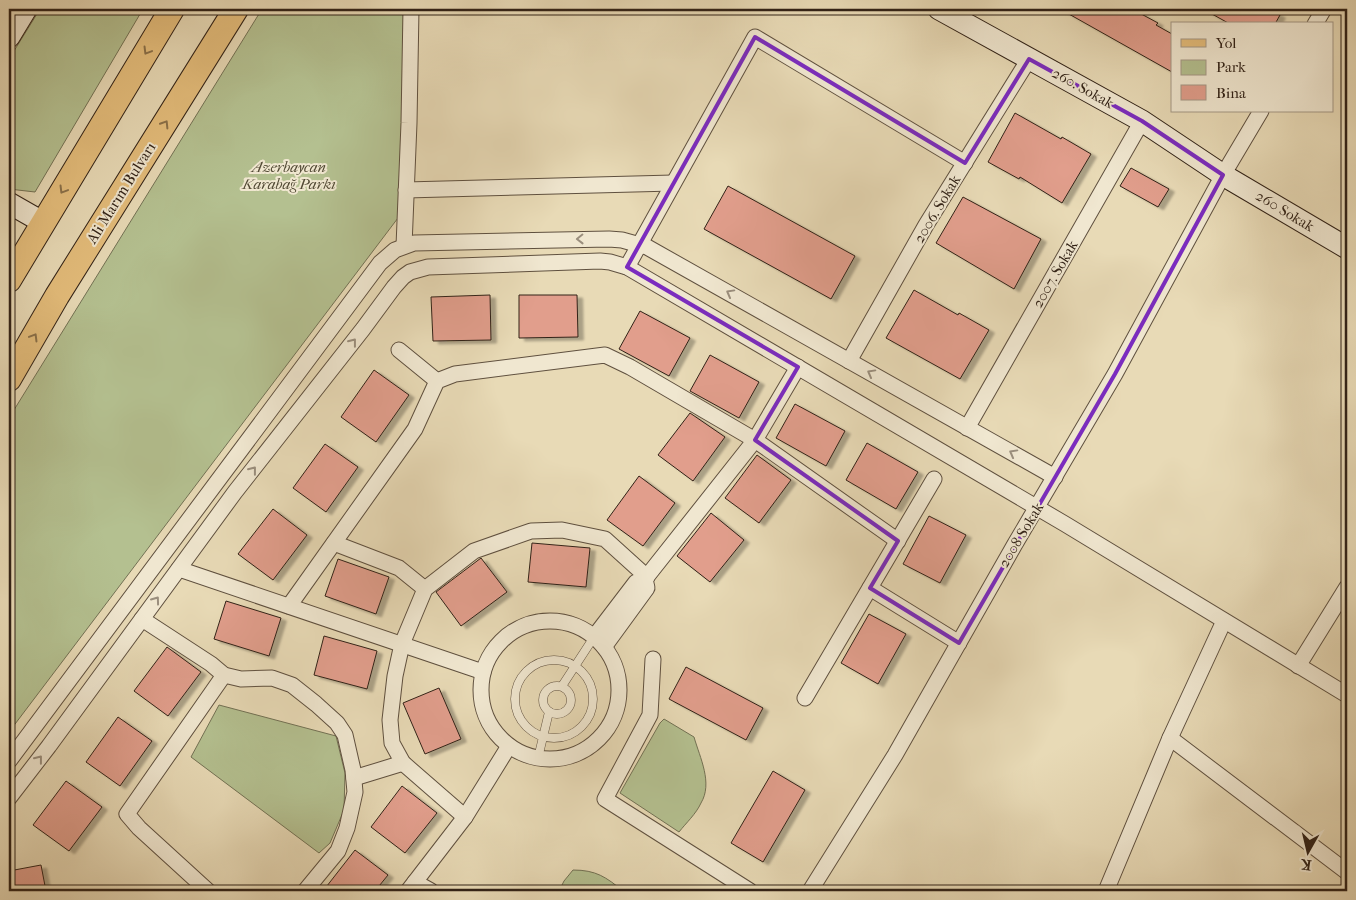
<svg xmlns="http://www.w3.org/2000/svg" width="1356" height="900" font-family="'IM FELL French Canon',serif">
<defs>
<filter id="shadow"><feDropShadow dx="5.5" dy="3" stdDeviation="1" flood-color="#0004"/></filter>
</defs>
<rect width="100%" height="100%" fill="#e8dab6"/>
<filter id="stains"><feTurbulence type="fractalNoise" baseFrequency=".004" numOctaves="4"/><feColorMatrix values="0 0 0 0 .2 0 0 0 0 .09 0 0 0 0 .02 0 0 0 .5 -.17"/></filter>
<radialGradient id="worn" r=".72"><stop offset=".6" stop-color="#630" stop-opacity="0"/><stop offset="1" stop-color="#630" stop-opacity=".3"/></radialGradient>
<g fill="#b4c090" stroke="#727154">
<path d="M40,9H143L35,192L9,189V59Z"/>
<path d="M262,9H407L401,214L9,732V418Z"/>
<path d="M219,705L336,736L345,773L344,810L330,843L319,853L191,757Z"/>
<path d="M664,719L694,737C700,758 713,783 701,803C696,814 686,823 679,832L620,793L660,723Z"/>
<path d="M573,870C596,870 606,877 623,891H559L564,881Z"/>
</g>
<g fill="#e19e8c" stroke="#312217" filter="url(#shadow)">
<path d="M1060,9H1132L1158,23L1156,25L1172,34V72Z"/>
<path d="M1203,9H1268L1280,15L1275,24H1230Z"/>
<path d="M1015,113L1061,139L1062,137L1091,154L1062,203L1020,177L1019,179L988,162Z"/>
<path d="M1131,168L1169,189L1158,207L1120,186Z"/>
<path d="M728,186L855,256L831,299L704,229Z"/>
<path d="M963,197L1041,239L1014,289L936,243Z"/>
<path d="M914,290L958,315L959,313L989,330L960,379L886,338Z"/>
<path d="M490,295L491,340L433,341L431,297Z"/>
<path d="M519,295H577L578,337L519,338Z"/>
<path d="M640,311L690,338L669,376L619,349Z"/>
<path d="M710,355L759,382L739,418L690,391Z"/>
<path d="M374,370L409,395L376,442L341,417Z"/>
<path d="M795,404L845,431L826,466L776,438Z"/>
<path d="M690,413L725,437L693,481L658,455Z"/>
<path d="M867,443L918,472L896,509L846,480Z"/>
<path d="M325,444L358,467L326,512L293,488Z"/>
<path d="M757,455L791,480L759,523L725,498Z"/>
<path d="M639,476L675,503L643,546L607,520Z"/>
<path d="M273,509L307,535L273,580L238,554Z"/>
<path d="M711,513L744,540L710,582L677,556Z"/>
<path d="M929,516L966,535L940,583L903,564Z"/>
<path d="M532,543L590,548L586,587L528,582Z"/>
<path d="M481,558L507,592L461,626L436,592Z"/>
<path d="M338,559L389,577L376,614L325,596Z"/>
<path d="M226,601L281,618L269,656L214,639Z"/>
<path d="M869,614L906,634L878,684L841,663Z"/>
<path d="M324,636L377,651L367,689L314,675Z"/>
<path d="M167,647L201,672L168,716L134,691Z"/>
<path d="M686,667L763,708L746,740L669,699Z"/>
<path d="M439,688L461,739L425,754L403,703Z"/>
<path d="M118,717L152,741L120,786L86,762Z"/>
<path d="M773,771L805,790L763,862L731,843Z"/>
<path d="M66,781L102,807L69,851L33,825Z"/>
<path d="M402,786L437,813L405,853L371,827Z"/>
<path d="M355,850L388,875L375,891H323Z"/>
<path d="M41,865L46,891H9V871Z"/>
</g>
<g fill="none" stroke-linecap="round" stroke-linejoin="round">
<g stroke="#5f503f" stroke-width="9">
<g id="lane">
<circle cx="554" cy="699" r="39"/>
<circle cx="557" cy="700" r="14"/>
<path d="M562,686L594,637"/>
<path d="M538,758L549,712"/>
</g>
</g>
<g stroke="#5f503f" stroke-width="17">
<g id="street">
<path d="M1315,24L1324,9"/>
<path d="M406,190L673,183"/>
<path d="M404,246L409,123L411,9"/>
<path d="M627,267L755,37L965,163"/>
<path d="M399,350L437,381"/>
<path d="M849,361L926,225L1029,59"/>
<path d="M967,428L1142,121"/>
<path d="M334,543L399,568L425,589"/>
<path d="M179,569L483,672"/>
<path d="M870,588L959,643"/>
<path d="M289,606L415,429L437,381L455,374L605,355L630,367L755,440L898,541"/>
<path d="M142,619L211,664L224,675L241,679L272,678L292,685L316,704L337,723L345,735L353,770L355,792L347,828L338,851L305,891"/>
<circle cx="550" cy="690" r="69"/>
<path d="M594,637L636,582L645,579L755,440L798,367"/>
<path d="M604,647L647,588L645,579"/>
<path d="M653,659L650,715L605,799L750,891"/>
<path d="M1298,666L1347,587"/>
<path d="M805,698L934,479"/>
<path d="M1170,738L1347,872"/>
<path d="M9,761L380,263L395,250L414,243L609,239L622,240L647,247L1055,477"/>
<path d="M354,778L403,763"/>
<path d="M9,798L49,746L235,492L363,329L394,287L403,277L410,272L428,267L600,261L610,262L627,267L1065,524L1347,695"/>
<path d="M465,817L403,763L392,743L390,720L395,676L402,644L425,589L474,551L531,531L562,530L605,539L647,577"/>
<path d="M415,882L431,891"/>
<path d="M208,891L139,828L127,814L224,675"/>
<path d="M408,891L465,817L509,746"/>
<path d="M810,891L895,755L1015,544L1115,374L1223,175L1261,111"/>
<path d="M1106,891L1170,738L1224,621"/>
</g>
</g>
<g stroke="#312217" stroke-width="23">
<g id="secondary">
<path d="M939,9L1142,121L1223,175L1347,248"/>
<path d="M9,37L26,9"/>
<path d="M9,203L44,223"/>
</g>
</g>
<g stroke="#312217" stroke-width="26">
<g id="primary">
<path d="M9,280L172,9"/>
<path d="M9,379L57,296L236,9"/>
</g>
</g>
<use href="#lane" stroke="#f0e7d0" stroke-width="8"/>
<use href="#street" stroke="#f0e7d0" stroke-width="15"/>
<use href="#secondary" stroke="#f0e7d0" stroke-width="21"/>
<use href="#primary" stroke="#e4bd7b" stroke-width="24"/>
</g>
<defs><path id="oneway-chevron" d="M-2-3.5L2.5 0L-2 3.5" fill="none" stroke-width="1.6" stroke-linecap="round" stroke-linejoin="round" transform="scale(1.25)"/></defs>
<g stroke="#8a7049">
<use href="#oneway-chevron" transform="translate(147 51) rotate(121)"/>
<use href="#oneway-chevron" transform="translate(165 124) rotate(-58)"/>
<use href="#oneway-chevron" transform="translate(63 190) rotate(121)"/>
<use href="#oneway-chevron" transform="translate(34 337) rotate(-59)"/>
</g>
<g stroke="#9a8e7d">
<use href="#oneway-chevron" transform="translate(580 239) rotate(179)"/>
<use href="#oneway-chevron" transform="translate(730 293) rotate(-151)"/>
<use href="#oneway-chevron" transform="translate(353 342) rotate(-52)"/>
<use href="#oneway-chevron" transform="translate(871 373) rotate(-151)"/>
<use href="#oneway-chevron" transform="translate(1013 453) rotate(-151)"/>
<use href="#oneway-chevron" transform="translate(253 470) rotate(-52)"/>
<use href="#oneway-chevron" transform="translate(156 600) rotate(-54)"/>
<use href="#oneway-chevron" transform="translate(39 759) rotate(-52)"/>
</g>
<path fill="none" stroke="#7b2cbf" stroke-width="4" stroke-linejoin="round" d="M755,37L965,163L1029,59L1142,121L1223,175L1115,374L959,643L870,588L898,541L755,440L798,367L627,267Z"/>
<g text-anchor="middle" stroke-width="4" stroke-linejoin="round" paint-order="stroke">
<g font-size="15" fill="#312217" stroke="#f0e7d0">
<text transform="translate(1083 88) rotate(29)" y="5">260. Sokak</text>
<text transform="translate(121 193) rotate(-58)" y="5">Ali Marım Bulvarı</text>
<text transform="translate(937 209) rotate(-59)" y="5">2006. Sokak</text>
<text transform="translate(1285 211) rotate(31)" y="5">260 Sokak</text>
<text transform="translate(1055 274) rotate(-60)" y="5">2007. Sokak</text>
<text transform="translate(1021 535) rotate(-59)" y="5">2008 Sokak</text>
</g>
<g font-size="15" font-style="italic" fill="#524a35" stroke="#f0e7d0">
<text x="289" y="172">Azerbaycan<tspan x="289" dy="17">Karabağ Parkı</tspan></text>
</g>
</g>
<rect width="1356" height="900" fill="none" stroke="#e8dab6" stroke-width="30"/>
<rect x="10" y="10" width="1336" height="880" fill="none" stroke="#312217" stroke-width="2.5"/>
<rect x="15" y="15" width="1326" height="870" fill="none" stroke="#312217"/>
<rect x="1171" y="22" width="162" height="90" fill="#f0e7d0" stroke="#a49886"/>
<rect x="1181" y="39" width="25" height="8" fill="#e4bd7b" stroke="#a49886"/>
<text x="1216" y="48" font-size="15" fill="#312217">Yol</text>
<rect x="1181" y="60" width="25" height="15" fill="#b4c090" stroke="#a49886"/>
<text x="1216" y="72" font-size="15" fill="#312217">Park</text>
<rect x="1181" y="85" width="25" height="15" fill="#e19e8c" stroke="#a49886"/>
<text x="1216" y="98" font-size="15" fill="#312217">Bina</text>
<g transform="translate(1308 852) rotate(188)" stroke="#f0e7d0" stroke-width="4" paint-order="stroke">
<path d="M0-4L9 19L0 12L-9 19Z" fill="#312217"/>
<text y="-8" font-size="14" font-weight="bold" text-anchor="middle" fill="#312217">K</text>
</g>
<rect width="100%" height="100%" filter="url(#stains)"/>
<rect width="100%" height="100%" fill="url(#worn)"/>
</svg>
